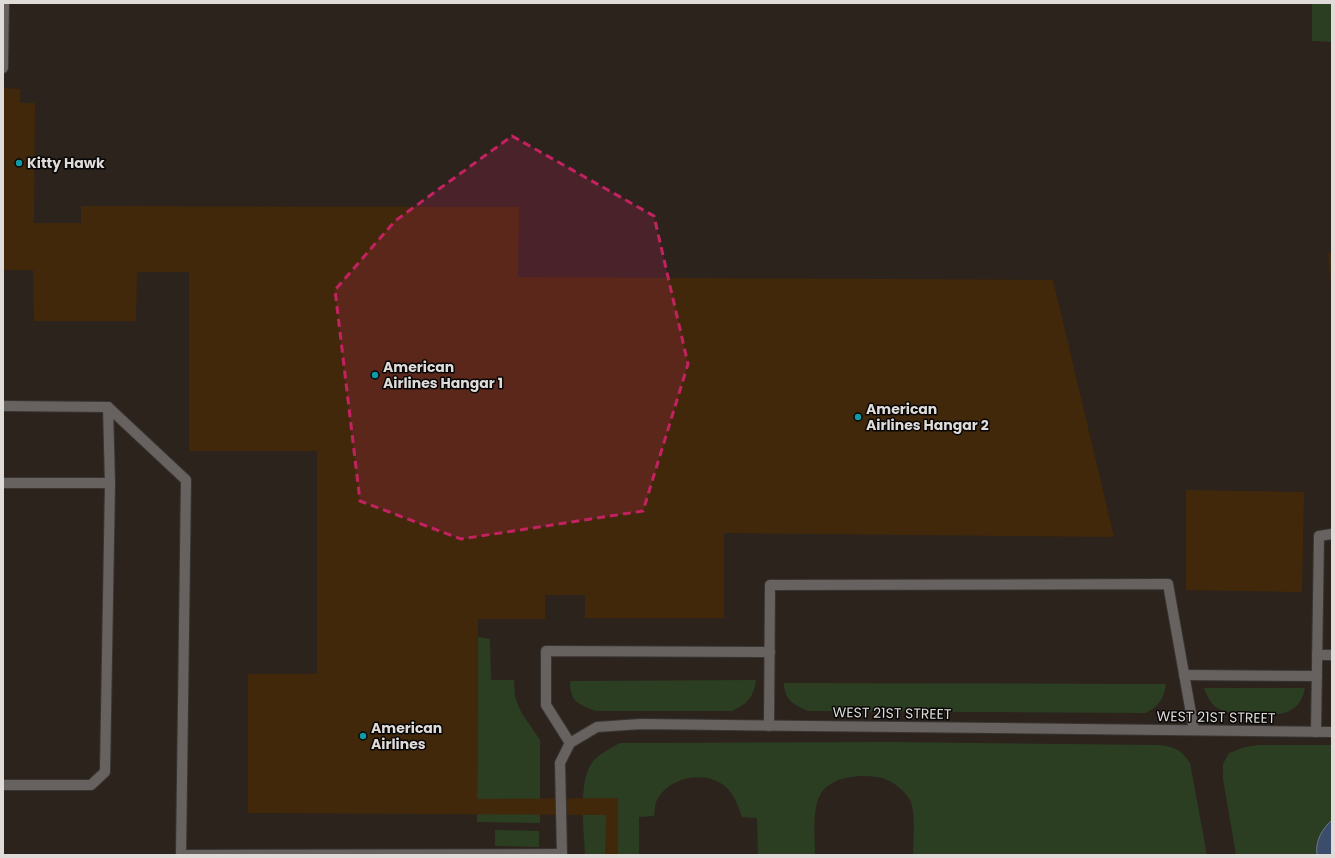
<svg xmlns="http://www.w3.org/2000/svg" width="1335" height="858" font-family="Poppins,sans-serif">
<rect width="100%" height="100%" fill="#1f1b18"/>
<rect fill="#2c231d" x="3" y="3" width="1329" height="852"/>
<g fill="#2b3e22">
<path d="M1312,3H1332V42L1312,41Z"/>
<path d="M478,637L490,639L491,680H514L515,697L521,712L540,740V823L477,822Z"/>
<path d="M756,680C754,697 747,704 732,711H596C578,704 570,702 570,681Z"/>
<path d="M784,683L1166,684C1164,698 1159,706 1146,713L808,711C793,705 784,699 784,683Z"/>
<path d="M1204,688H1305C1303,699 1298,708 1287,712C1275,717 1228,716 1217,708C1210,703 1207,696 1204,688Z"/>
<path d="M891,742L1158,745C1173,746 1182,750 1190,763L1207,855H913C913,841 916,812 910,800C904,790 893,781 882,778C862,773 828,776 819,797C812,815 815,837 815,855H758L757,818L742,817C738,806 735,796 726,787C707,770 671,776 658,798C655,802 655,810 654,816L639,817V855H585C584,830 577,779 594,760C602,752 611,748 620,743Z"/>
<path d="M1259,745H1332V855H1236L1223,779V764L1229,753L1245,747Z"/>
<path d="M495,830L539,831V847L495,846Z"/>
</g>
<path fill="#3c4d6c" stroke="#6d788d" d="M1332,820V855H1317C1315,841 1322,829 1332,820Z"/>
<g fill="#42280a">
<path d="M3,88L20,89V103H35L34,223H81V206L519,207L518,277L1053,280L1114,537L724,533V618H585V595H545V619H478L477,799L618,798V855H605L606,815L248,813V674H317V451H189V272H137L136,321H34L33,270H3Z"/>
<path d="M1328,253H1332V283H1331Z"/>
<path d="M1186,490L1304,492L1302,592L1186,590Z"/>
</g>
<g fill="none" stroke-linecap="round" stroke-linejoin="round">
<g stroke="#383533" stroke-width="12">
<g id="minor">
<path d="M3,68L4,3"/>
<path d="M3,406L108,407"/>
<path d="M108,407L186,480L181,855"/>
<path d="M108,407L110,483"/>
<path d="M3,483H110L105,772L91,785H3"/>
<path d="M1317,655H1332"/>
<path d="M1184,675L1317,676"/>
<path d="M769,726L770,585L1168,584L1194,730"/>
<path d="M1316,732L1319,536L1332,534"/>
<path d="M570,743L546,705V651L770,652"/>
<path d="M188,855L562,854"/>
<path d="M562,855L560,763L570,743L597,727L641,724L1332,732"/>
</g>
</g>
<use href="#minor" stroke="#67625f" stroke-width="10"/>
</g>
<path fill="#c32261" fill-opacity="0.2" stroke="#c32261" stroke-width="3" stroke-dasharray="8 5" stroke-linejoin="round" d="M512,136L654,216L688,364L643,511L461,539L360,501L335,290L395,221Z"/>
<g fill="#0f9aa8" stroke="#080606" stroke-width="1.5">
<circle cx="19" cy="163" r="4"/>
<circle cx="375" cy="375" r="4"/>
<circle cx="858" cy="417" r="4"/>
<circle cx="363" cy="736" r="4"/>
</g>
<g text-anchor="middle" stroke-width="3" stroke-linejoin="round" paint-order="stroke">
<g font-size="14" font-weight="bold" fill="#dedbd9" stroke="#080606" text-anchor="start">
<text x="27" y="168">Kitty Hawk</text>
<text x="383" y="372">American<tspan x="383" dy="16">Airlines Hangar 1</tspan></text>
<text x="866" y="414">American<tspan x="866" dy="16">Airlines Hangar 2</tspan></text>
<text x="371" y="733">American<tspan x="371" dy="16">Airlines</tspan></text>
</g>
<g font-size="14" fill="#dedbd9" stroke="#080606">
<text transform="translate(892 713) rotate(1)" y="5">WEST 21ST STREET</text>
<text transform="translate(1216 717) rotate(1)" y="5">WEST 21ST STREET</text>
</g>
</g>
<rect width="1335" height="858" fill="none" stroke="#dedbd9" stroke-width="8"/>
</svg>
